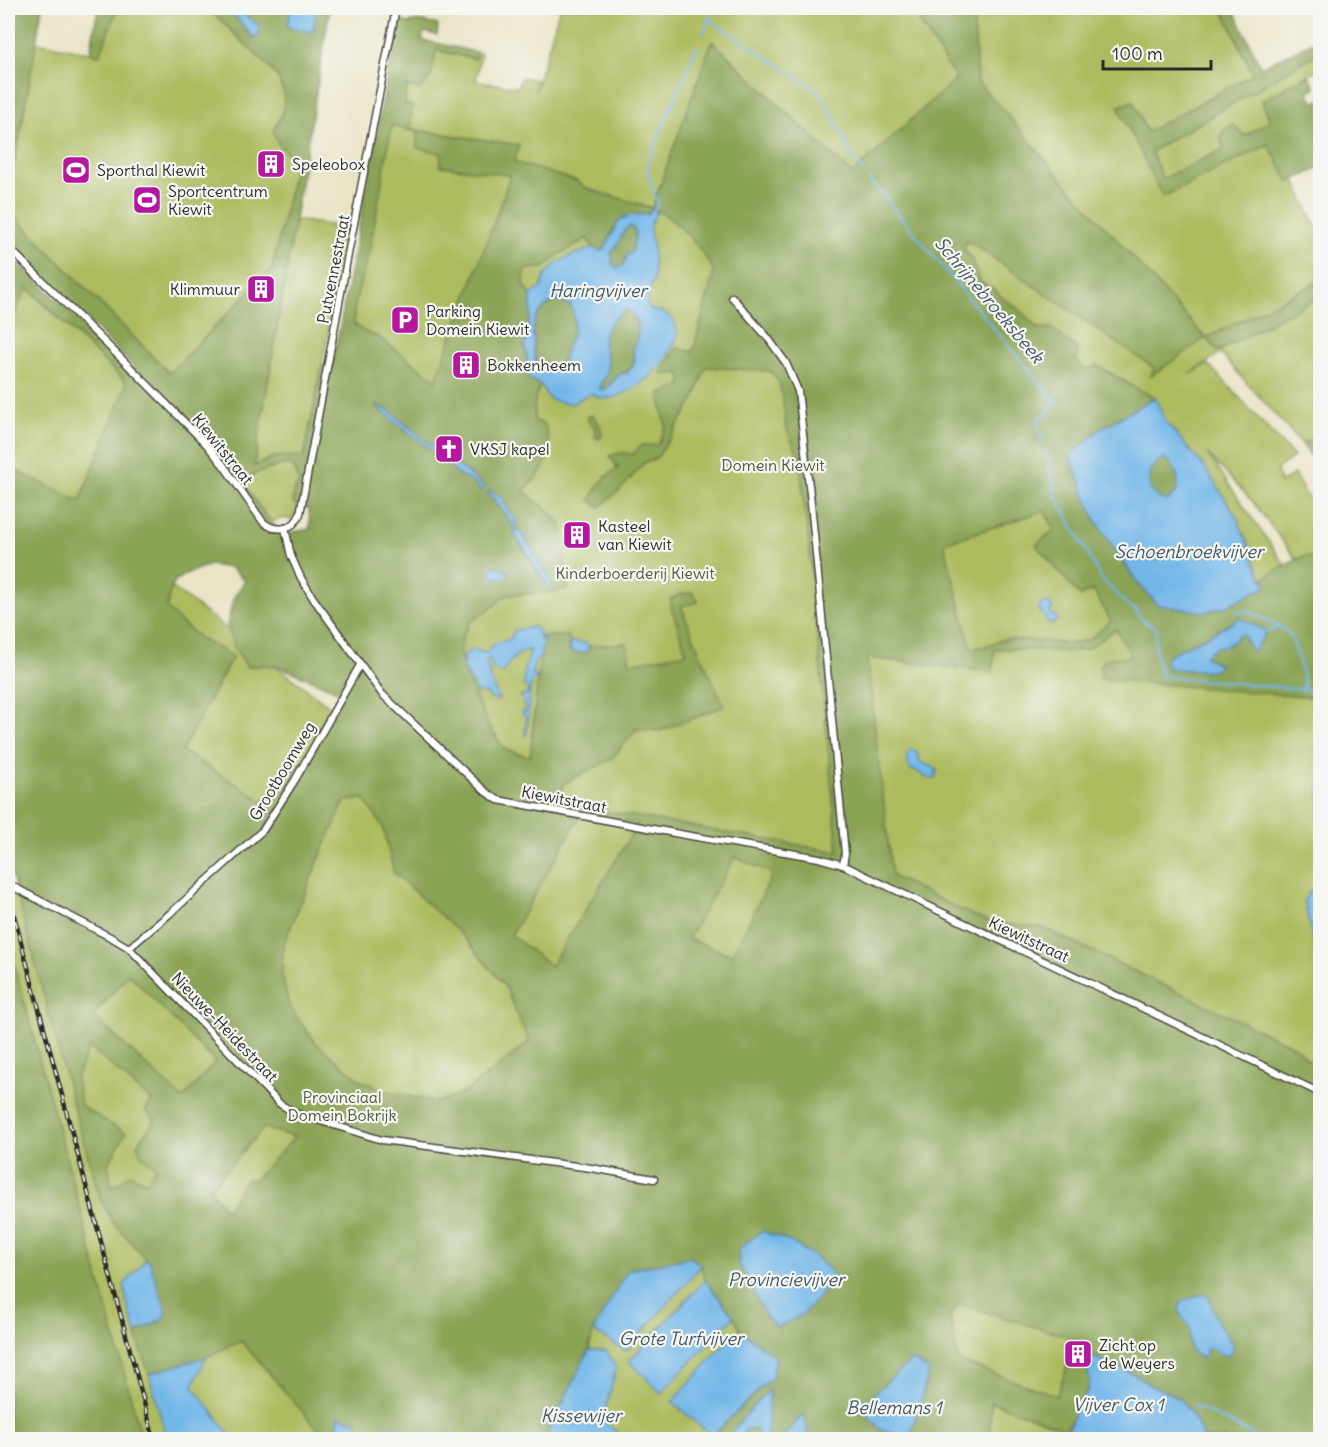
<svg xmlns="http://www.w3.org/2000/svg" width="1328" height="1447" font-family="Delius,sans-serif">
<rect width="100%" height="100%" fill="#f6f6f2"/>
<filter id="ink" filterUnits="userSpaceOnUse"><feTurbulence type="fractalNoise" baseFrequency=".0167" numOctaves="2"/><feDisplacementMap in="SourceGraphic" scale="12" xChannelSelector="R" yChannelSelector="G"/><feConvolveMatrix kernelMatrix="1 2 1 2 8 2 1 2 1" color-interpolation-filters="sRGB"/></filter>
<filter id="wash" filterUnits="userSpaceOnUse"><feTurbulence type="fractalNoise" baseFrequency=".008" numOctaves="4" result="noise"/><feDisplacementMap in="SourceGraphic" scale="24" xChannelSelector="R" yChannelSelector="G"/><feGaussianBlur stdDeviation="1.35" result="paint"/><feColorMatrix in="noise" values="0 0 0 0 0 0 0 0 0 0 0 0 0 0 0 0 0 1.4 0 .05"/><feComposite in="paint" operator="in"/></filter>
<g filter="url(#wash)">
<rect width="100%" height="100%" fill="#eae4c6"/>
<g fill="#adbb5e" stroke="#6c7344" stroke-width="1.5">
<path d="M119,8H208L265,63L278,77L284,94L283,111L273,132L280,146L296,163L272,269L169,373L8,210V189L20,135L36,42L99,55L112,21Z"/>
<path d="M560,8H969L975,79L979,83L977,80L973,8H1222L1253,74L1147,133L1133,101L1119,107L1163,196L1269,144L1289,182L1295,180L1320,236V281L1207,338L1219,351L1320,296V435L1302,444L1220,353L1190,374L1208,364L1294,457L1277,469L1280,483L1294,474L1320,520V558L1305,556L1297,560L1253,502L1207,453L1320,616V1439H8V890L17,895L8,857V328L26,287L127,383L80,501L24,476L434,785L325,630L309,529L383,135L392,126L418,132L417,142L514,161L519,145L409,129L413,106L405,104L407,86L436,50L475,59L476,52L481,53L476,81L518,87L521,77L537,80L535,92Z"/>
<path d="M1320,52V68L1262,101L1270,121L1224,149L1163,180L1151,151Z"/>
<path d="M295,220L349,228L304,457H274L254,466Z"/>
<path d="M282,465H290L294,467L299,483L295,489L294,504L298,506L295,515L291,520L285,518L271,521L267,518L243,484L251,481L253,474Z"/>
</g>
<g fill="#8aa355" stroke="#5a6740" stroke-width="1.5" fill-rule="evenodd">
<path d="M8,8H42L20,135L8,189Z"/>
<path d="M98,8H119L112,21L100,55L90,53Z"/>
<path d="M208,8H228L254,38L239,8H291L288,27L313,31L317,8H330L254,466L274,457L304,456L322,365L332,368L398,21L409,23L418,21L438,25L437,35L424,32L422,40L476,52V59L436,50L431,77L420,90L407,86L405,104L413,106L410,129L519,145L514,162L577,181L588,189L652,208L712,41L852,174L956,79L916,16L945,8H973L977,80L976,81L998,104L1060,177L1206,338L1320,281V296L1218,351L1206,338L1151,376L1154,368L967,240L964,249L971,258L978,277L982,283L995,290L1002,298L1019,309L1037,328H1051L1077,348V360L1085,370L1097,365L1130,385L1155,397L1099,430L1070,457L1096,521L1136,581L1158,605L1227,606L1266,587L1267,584L1262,579L1281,567L1305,556L1320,558V698L1101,679L1100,667L1105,659L1131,656L1116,629L1087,649L1070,651L995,649L992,672L867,658L892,876L957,908L991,923L1041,927L1295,1047L1320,1071V1439H1205L1192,1414L1179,1398L1161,1389L1151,1386L1138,1376L1115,1365L1090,1356L1086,1358C1084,1366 1090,1373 1090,1381C1090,1388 1070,1423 1066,1429L991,1402L990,1439H809L804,1414L781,1439H767L769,1390L725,1439H708L772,1377L776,1358L741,1331L734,1317L705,1280L701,1266L593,1331L589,1350L545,1439H411L406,1432L379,1430L359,1436L339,1417L335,1439H332L315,1426L241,1341L206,1357L149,1374L136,1333L161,1320L149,1260L146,1259L113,1222L101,1201L72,1102L8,860V467L80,501L127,383L27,287L8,328V253L20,264L131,371L134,367L8,242V210L169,373L272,269L296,163L280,146L273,132L283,111L284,94L278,77L265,63ZM392,126L417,132V148L441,153V166L510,175L501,203L436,380L377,336L369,334L354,324C352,303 362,281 367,260C377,216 383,171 392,126ZM652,208C657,211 661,212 665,215C685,229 701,249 714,271L693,352L678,348L662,368V374L680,373L682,381L680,387L659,394L666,426L658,445H642L632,455C623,452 618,452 610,456L618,468C604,476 598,486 590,500L600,507L621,489L646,461H652L659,455L694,400L706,367L770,371L779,382L783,400L786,427L799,456L807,526L838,852L558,803L564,783L611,759L637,729L660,731L724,706L699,651L681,606L698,602L693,593L679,594L671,599V606L686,653L630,663L627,643L588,646L589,649C582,653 576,653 569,651H571V646H568L571,642L568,636H542L530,757L504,749L488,724L464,671L461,654L462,637L471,621L489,610L507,595L544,593L568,589L563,527L554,515L524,491L538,476L545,464L549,441L545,425L534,420L535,400L540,384L529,379L528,361L525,348V341L531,313V295L524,285L525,269L543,268L560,254L587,238L593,248L601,251L605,248L613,230L627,216L649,214ZM389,411L435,448L436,447L484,487L480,490L476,484L457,474L451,466L417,438L408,433L398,423L394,422ZM282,465H290L294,467L299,483C295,489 292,497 294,504L309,509L310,529L281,534L271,521L267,518L243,484L251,481L253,474ZM490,491L501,497L517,527L515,529L513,526ZM1044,511L1055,529L1036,545L1080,596L1093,590L1111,621L1090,639L1073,643L1005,639L983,647L971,648L944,543ZM514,534L526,539L539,563L546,572L541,576ZM209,565L231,568L245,581L234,597L227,625L234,647L247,667L265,665L281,667L340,692L318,731L322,738L303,771L292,763L265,802L182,751L233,656L201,639L182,623L167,609C170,575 181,576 209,565ZM1240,618L1248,645L1244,635H1239L1234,641L1226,646L1216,647L1204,656L1219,664L1215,670L1167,656L1213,633ZM364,799L383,827L394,873L462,935L505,986L529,1042L464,1093L438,1102L392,1093L360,1080L316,1043L289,1006L282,975L283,946L324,847L345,801ZM581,815L638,824L551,966L511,935ZM735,857L773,874L732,955L688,939ZM129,974L215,1062L183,1099L93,1016ZM89,1047L152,1101L145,1111L155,1120L137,1145L142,1156L156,1166L147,1182L130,1174L112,1188L108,1164L126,1133L81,1106L76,1078ZM264,1128L295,1137L254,1180L246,1179L227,1210L209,1189ZM739,1249L766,1316L739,1264ZM959,1304L1076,1339L1057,1396L958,1361L950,1317Z"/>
<path d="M1222,8H1233L1261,67L1320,39V52L1151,151L1163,179L1224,149L1220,137L1224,129L1233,125L1245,136L1270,121L1262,101L1309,75L1315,88L1308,91L1314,103L1320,100V168L1289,182L1268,144L1163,197L1118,107L1133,101L1147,132L1253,74Z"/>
<path d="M630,226L635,230V238L632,252L627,255L624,264L618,268L612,264C610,251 620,233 630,226Z"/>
<path d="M559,300L571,306C575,318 576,328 570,340C567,347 564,352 564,359L553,369L543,371C534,363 533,352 534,341C534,337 533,334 533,331C534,315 544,304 559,300Z"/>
<path d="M626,309C637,316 641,330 636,343C635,347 633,347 633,352C634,364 635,363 626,373L622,372L603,391L599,387C602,382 606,376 607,370C609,361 607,355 604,347C599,330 614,318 626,309Z"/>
<path d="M593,415L600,425L602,435L599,439L595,437L596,435L594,426L589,422L587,417Z"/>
<path d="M1320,435V457L1314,460L1302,444Z"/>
<path d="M1165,458C1174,466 1182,480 1176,492C1176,492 1169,499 1169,500C1144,501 1143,466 1165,458Z"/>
<path d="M8,942L142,1439H8Z"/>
<path d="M757,1429L760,1439L740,1440L746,1430Z"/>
</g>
<g fill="#73b7e9" stroke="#4f718a" stroke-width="1.5" fill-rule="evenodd">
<path d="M228,8H239L240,11L259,26V36L254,38Z"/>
<path d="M291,8H317L313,32L287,27Z"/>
<path d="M652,208L657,212L651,223L650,232L653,245L654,277L648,295L647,303L649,309C726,320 621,420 593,394L587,395L572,404L558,402L549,399L540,384L529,379L526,368L528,361L525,348V341L531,313V295L542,287L545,275L557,263L568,257L593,248L601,251L605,248L619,220L627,216L649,214ZM630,226L635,230V238L632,252L627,255L624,264L618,268L612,264V252L617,246L624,231ZM559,300L571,306C575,318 576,328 570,340C567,347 564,352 564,360L553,369L543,371C533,362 533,352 534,341C534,337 533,334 533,331C534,315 544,304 559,300ZM626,309L630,312L637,321L638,336L633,350L635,359L633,366L627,373L620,374L603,391L599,387C602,381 607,376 607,370C609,360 606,355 604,347C600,330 613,319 626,309Z"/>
<path d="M1155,397L1166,422L1206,469L1237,517L1262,579L1267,584V587L1250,594L1228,606L1204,612L1158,605L1136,581L1096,521L1070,456L1099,430ZM1165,458C1174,465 1181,480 1176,492C1176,493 1169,499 1169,500C1144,501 1143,466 1165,458Z"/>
<path d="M376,404L389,411L434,447H436L484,487V489L480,490L476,484L457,474L451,466L417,438L408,433L398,423L394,422C389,414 380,412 376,404Z"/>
<path d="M490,491L501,497L518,527L515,529L496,501L487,494Z"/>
<path d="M519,530C527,541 533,553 540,564C544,571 550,577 553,586L551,587L547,585L529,555L514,534V532Z"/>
<path d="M494,566L507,571L509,573L505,577L494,578L489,574L492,568Z"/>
<path d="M1046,602L1049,603L1053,609L1050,611V614L1056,616L1058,620L1054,622L1053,625L1048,622L1039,609L1042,604Z"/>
<path d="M1240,618L1267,631L1253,652L1248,645L1244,635H1239L1234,641L1226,646L1216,647L1205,656L1219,665L1215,671L1171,669L1166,665L1167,656L1213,633Z"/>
<path d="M533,627C544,631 535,639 545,642L541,648V657L535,661L532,675L537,678L531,683L527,731L525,737L526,717L522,714V711L525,712L526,708L523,705L525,704L521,696L528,694V689L523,685C526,679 523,677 524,670C526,663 530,658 529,650C517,652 509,662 503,672H498L492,667L490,659L486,660L491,680L499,700L491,699L488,694L477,693L463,666V658L466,654L473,649L485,653L488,652L495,643L510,639L515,630Z"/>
<path d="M571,642L586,643L588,646V651L583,653L568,651L571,650V646H568Z"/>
<path d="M912,749L917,753L921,763L931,766L937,770L935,779C934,779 928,779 927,778C921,776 919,769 911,770C907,764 905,754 912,749Z"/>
<path d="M1313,891L1318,894L1320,901V965L1314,945L1304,901L1309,892Z"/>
<path d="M762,1231L791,1242L815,1257L835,1276L820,1296L802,1315L777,1327L766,1316L739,1264V1249Z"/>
<path d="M691,1257L701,1266L626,1351L593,1331L628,1270Z"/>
<path d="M146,1259L149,1260L167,1313L161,1320L136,1333L127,1303L124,1285Z"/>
<path d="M705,1280L734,1317L661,1393L629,1361Z"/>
<path d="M1204,1294L1208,1296L1219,1325L1233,1345V1350L1230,1355L1224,1356L1210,1348L1206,1349V1355L1203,1358C1186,1352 1189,1342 1190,1327C1183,1318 1175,1312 1182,1301Z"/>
<path d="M741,1331L776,1358L772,1377L712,1436L672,1402L723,1346Z"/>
<path d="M589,1350L607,1351L616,1368L603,1421L626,1439H545Z"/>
<path d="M1090,1356L1115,1365L1138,1376L1151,1386L1161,1389L1179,1398L1192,1414L1205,1439H1068C1069,1425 1072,1415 1080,1403C1083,1398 1088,1392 1089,1386C1092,1376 1084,1367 1086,1358Z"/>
<path d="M206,1357L193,1386L233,1439H167L149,1374Z"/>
<path d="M912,1360L929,1370L919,1408L909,1438L880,1429L860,1406Z"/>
<path d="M769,1389L767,1439H760L756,1429L746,1430L740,1439H725Z"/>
<path d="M804,1413L809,1439H781Z"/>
<path d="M339,1417L357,1421L359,1436L379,1430L384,1425L406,1433L411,1439H335Z"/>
</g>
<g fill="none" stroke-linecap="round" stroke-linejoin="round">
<g stroke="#73b7e9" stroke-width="2">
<path d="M702,8L705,9"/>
<path d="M709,19L821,93L856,163L862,171"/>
<path d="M703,34L710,17V14"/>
<path d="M869,179L1053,399H1056L1057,403L1037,421L1043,440"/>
<path d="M654,210L658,203L651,185L647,168L650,157L697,46"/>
<path d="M1045,451L1056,496L1101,578L1128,606L1135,609C1139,618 1147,625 1157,627C1153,647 1156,657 1162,676L1320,691"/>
<path d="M1236,612L1246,610L1280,627"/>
<path d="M1267,631C1271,630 1278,627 1282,628C1293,629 1302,672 1304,682V686L1301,689"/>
<path d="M1194,1405L1263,1440"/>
</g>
</g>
</g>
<g filter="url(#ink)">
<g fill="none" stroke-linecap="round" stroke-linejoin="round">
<g stroke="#484742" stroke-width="9">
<g id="street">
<path d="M8,247L138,375L207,445L224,466L263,522C276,533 294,530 300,514L349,249L396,8"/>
<path d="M732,297L768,338L786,363L798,391L811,503L845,854L843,865"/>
<path d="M285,528L291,556L301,578L313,598L382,694L486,792L498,800L685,835L819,858L843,865L1320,1093"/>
<path d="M8,884L114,939L129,948L280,1104L295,1113L382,1140L591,1168L654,1179"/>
<path d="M129,948L173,911L263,830L295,780L360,665"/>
<path d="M8,952V959"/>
</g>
</g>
<use href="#street" stroke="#fff" stroke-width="6"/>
<g stroke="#2b2b2b" stroke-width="4.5">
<path id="rail" d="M8,893L154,1440"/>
</g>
<use href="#rail" stroke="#f6f6f2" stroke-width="2" stroke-dasharray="7" stroke-linecap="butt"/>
</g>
</g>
<defs>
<g id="building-square" transform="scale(1.5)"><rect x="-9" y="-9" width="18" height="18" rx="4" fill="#b5179e" stroke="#f6f6f2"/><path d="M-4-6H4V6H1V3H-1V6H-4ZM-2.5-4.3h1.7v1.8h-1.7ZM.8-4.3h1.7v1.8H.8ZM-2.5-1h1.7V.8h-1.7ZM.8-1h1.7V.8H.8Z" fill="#fff"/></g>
<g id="stadium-square" transform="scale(1.5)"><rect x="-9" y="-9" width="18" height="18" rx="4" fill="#b5179e" stroke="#f6f6f2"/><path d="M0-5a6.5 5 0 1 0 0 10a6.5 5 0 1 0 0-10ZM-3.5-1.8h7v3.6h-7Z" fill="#fff"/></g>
<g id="parking-square" transform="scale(1.5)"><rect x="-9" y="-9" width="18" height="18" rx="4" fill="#b5179e" stroke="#f6f6f2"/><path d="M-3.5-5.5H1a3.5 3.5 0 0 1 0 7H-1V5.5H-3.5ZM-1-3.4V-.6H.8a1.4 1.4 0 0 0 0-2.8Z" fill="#fff"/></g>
<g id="church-square" transform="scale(1.5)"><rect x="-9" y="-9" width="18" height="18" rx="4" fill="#b5179e" stroke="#f6f6f2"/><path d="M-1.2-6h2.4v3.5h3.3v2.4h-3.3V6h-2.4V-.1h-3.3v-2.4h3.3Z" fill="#fff"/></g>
</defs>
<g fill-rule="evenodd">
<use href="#building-square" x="271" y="164"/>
<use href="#stadium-square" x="76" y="170"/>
<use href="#stadium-square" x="147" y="200"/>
<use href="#building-square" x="261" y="289"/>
<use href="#parking-square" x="405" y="320"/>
<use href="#building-square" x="466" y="365"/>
<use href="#church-square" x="449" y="449"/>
<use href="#building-square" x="577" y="535"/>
<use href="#building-square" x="1078" y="1354"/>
</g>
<g text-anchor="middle" stroke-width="4.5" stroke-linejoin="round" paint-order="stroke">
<g font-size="16" fill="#2b2b2b" stroke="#f6f6f2" text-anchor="start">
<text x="292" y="170">Speleobox</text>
<text x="97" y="176">Sporthal Kiewit</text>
<text x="168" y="197">Sportcentrum<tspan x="168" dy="18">Kiewit</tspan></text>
<text x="240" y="295" text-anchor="end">Klimmuur</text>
<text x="426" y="317">Parking<tspan x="426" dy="18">Domein Kiewit</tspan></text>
<text x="487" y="371">Bokkenheem</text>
<text x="470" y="455">VKSJ kapel</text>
<text x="598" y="532">Kasteel<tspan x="598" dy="18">van Kiewit</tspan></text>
<text x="1099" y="1351">Zicht op<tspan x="1099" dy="18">de Weyers</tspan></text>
</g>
<g font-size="16" fill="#2b2b2b" stroke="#f6f6f2">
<text transform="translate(333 269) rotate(-79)" y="6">Putvennestraat</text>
<text transform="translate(223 449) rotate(51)" y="6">Kiewitstraat</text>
<text transform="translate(282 771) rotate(-59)" y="6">Grootboomweg</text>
<text transform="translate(564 799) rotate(11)" y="6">Kiewitstraat</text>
<text transform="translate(1029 939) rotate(25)" y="6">Kiewitstraat</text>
<text transform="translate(225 1027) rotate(46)" y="6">Nieuwe-Heidestraat</text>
</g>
<g font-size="16" fill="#52563a" stroke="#f6f6f2">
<text x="773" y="471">Domein Kiewit</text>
<text x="635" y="579">Kinderboerderij Kiewit</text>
<text x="342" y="1103">Provinciaal<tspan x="342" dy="18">Domein Bokrijk</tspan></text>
</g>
<g font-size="18" font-style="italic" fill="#415564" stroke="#f6f6f2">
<text x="598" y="297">Haringvijver</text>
<text transform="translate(989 300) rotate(50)" y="6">Schrijnebroeksbeek</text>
<text x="1189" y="558">Schoenbroekvijver</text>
<text x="786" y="1286">Provincievijver</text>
<text x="681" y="1345">Grote Turfvijver</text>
<text x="1118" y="1411">Vijver Cox 1</text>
<text x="894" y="1414">Bellemans 1</text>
<text x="581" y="1422">Kissewijer</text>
</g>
</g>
<rect width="1328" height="1447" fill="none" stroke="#f6f6f2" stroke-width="30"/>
<path d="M1103 60v9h108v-9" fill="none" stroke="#2b2b2b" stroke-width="3"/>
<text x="1112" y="60" font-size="18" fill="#2b2b2b" stroke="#f6f6f2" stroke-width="4.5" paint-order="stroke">100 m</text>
</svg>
